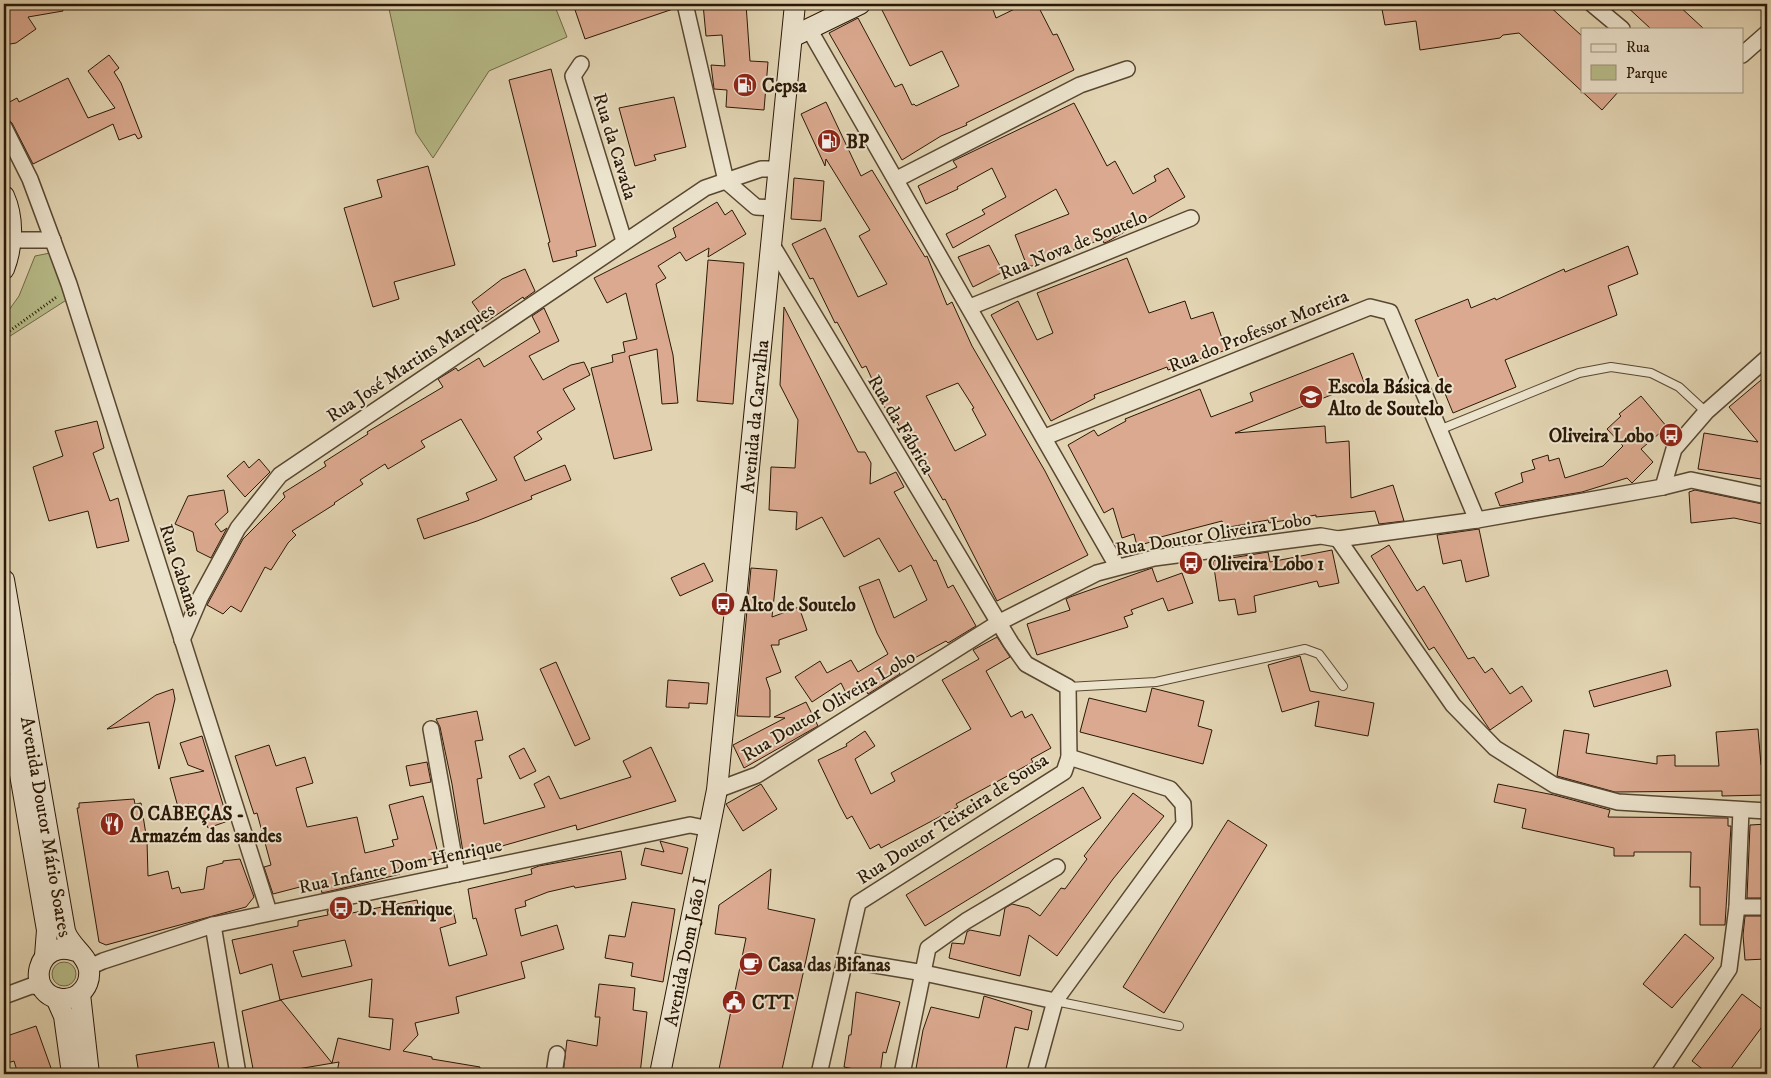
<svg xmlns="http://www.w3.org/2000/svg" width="1771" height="1078" font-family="'IM FELL DW Pica',serif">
<rect width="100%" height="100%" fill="#e2d4b2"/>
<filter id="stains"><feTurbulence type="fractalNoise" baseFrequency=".004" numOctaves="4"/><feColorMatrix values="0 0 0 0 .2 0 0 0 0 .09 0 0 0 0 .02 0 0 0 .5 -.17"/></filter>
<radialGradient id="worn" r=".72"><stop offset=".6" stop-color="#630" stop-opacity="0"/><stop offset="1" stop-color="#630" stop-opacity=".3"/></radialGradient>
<g fill="#b7bc89" stroke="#706a48">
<path d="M388,4H554L567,37L489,71L433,158L416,133Z"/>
<path d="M50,253L68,299L4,340V317L19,296L35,256Z"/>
<circle cx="64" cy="974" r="12"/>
</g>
<g fill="#dba98f" stroke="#2a1806" fill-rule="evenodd">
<path d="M4,4H62L63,11L28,17L36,29L16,43L4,45Z"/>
<path d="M573,4H676V8L585,39Z"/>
<path d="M703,4H746L750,61L768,62L764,110L726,107L727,90L714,89L711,65L725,66L722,35L706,36Z"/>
<path d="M879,4H991L996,18L1025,4H1037L1053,35L1057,34L1074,70L966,123L967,125L941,136L902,160L829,33L858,18L895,87L902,84L912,105L914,104L916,106L959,86L942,51L910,66Z"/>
<path d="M1381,4H1416L1417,7L1437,4H1547L1582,36V91H1619L1602,110L1519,33L1503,35L1500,38L1420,50L1416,21L1385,25Z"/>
<path d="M1624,4H1677L1704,29H1651Z"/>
<path d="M109,55L119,68L114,72L121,83L142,137L138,139L135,134L119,140L113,124L33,164L12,123L4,115V105L17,98L19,102L68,78L88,118L115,108L88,71Z"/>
<path d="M551,69L596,246L576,251L577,256L553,262L548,243L550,242L509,80Z"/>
<path d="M674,97L686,147L654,155L656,160L635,166L619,108Z"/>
<path d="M826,102L861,176L872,170L925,257L927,256L947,305L952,302L972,346L1045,471L1088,555L997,601L945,499L943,500L917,455L915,456L891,410L887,412L866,366L862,368L837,322L835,323L813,278L810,279L792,244L825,228L858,297L887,284L859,236L870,230L826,159L825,166L801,114ZM958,383L974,408L972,409L986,435L955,451L926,396Z"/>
<path d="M1074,103L1107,166L1115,161L1133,194L1156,181L1154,176L1168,168L1185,197L1107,242L1104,243L1102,239L1032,266H1027L1015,235L1069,214L1056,189L953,248L946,234L985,214L982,210L1006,197L992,168L957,187L958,189L926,204L918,186L957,167L953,161Z"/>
<path d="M428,166L455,265L394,282L399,299L373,307L344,208L382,197L377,180Z"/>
<path d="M794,178L824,181L821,221L791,219Z"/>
<path d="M717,202L725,215L732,210L746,234L708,257L709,248L686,261L680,252L658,266L666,278L656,284L673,355L678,403L662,404L657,349L629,356L652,450L614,459L591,368L613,362L612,355L625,352L623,342L637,339L626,293L607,303L594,278L676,237L673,228Z"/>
<path d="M989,245L1003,272L973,287L958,257Z"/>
<path d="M1628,246L1638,274L1608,286L1617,315L1505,360L1516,387L1453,413L1415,320L1468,299L1471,308L1495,298L1496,300L1564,269L1565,272Z"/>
<path d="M1127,258L1149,313L1185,301L1191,319L1213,312L1226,350L1168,370L1167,367L1094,395L1095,398L1051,421L991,315L1018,301L1037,340L1053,333L1037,293Z"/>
<path d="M708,260L744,263L733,404L697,401Z"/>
<path d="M525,269L535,291L524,299L523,297L486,322L472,302L502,279Z"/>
<path d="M784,307L858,452H865L871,463L870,484L896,472L904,487L894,492L934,561L936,560L948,588L953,585L976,626L948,643L946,641L896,668L900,674L868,694L863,686L847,695L841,683L812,702L795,677L820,661L827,673L851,660L858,672L888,654L877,633L859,587L879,579L894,618L927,600L911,565L899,572L879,538L844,557L822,517L796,530L797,512L769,510L771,467L795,468L798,420L780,385Z"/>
<path d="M544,308L559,341L529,356L543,380L571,365L584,362L590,375L563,389L575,409L537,432L542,439L514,457L525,481L565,465L571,480L531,496L532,499L477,521L424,539L417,519L469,500L466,493L497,480L461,419L421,441L425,447L388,469L385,464L360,480L363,484L334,503L335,504L292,531L296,535L288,543L271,570L265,567L241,612L231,606L223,614L207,605L243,539L285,497L283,493L326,466L324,462L368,434L367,432L443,387L438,379L456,368L458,371L479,358L484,367L540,332L532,316Z"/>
<path d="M1353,353L1364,382L1235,433L1325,426L1326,443L1349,441L1351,498L1393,485L1404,521L1379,524L1375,511L1316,517V515L1269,523L1268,520L1224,528L1222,521L1153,539L1154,541L1137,546L1134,534L1122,538L1113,508L1104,513L1068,445L1094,430L1098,436L1126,421L1125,419L1200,389L1211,417L1253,401L1250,393Z"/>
<path d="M1767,375V480L1698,469L1704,433L1758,442L1729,407Z"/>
<path d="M1641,396L1667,427L1641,449L1653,462L1632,483L1627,478L1582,492L1500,506L1495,493L1523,482L1521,473L1535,469L1532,460L1548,455L1549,461L1559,458L1565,478L1603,466L1623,446L1607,429L1621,416L1619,414Z"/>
<path d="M97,421L104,448L93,453L110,501L118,498L129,541L97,548L88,511L49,521L33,467L63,456L55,431Z"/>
<path d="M259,459L270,472L245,497L227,476L244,461L249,468Z"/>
<path d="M224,490L228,512L215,524L221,532L227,528L211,558L197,551L193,532L175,524L188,496Z"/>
<path d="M1695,490L1767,505V525L1734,518L1691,523L1689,492Z"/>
<path d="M1479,529L1489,576L1466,582L1461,560L1443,564L1437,535Z"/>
<path d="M1389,545L1417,591L1424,586L1468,659L1474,657L1485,673L1492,668L1510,694L1522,686L1532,701L1490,730L1434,647L1429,650L1371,556Z"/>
<path d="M1332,550L1339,583L1319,587L1317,581L1254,596L1256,612L1238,615L1235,599L1219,601L1213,561L1268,552L1270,562Z"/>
<path d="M704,563L713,581L680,596L671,578Z"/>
<path d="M751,568L777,570L772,617L799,607L807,630L779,640V645H771L781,672L766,678L770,690V717L737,716Z"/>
<path d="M1152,568L1157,582L1182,573L1193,603L1168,611L1163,598L1131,610L1133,614L1124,617L1128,627L1037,655L1027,624L1070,610L1066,599L1070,597Z"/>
<path d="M997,637L1010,657L986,671L1011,717L1022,711L1025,718L1032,714L1051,748L1031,759L1033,762L956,804L958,807L881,848L879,844L870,849L852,816L847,819L840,806L818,760L847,746L846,744L865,731L875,746L855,759L871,794L895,781L891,773L971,729L942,680L979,659L973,650Z"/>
<path d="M1300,656L1310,691L1374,703L1368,736L1315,726L1319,701L1282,712L1268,665Z"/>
<path d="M556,662L590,739L575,746L540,669Z"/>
<path d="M1667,670L1671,686L1594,707L1589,691Z"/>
<path d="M668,680L709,683L707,704L689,703V708L666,707Z"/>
<path d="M1152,688L1204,701L1198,726L1212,730L1203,764L1080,732L1089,698L1146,712Z"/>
<path d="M173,689L175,699L159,769L149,722L107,729L156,695Z"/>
<path d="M806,702L818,726L744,768L733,745L785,718L774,717Z"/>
<path d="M477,711L483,740L475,741L482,778L477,779L484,824L545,807L534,784L549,776L560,799L631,777L623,761L651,747L676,801L577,830L576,825L495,848L463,852L452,784L440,727L436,719Z"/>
<path d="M1758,729L1761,765H1767V795L1722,796V791L1615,792L1557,776L1564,730L1589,734L1586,753L1657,764V756L1675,755V766H1719L1716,732Z"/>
<path d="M202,736L228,821L208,828L201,810L191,813L189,804L178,807L170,778L204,771L188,765L180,743Z"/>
<path d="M269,745L276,766L305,757L313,783L296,788L307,827L357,817L365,853L394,846L392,840L398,839L389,805L423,796L439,857L398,868L400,874L361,884L322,893L319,882L273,894L264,867L271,865L257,813L254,814L235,756Z"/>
<path d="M524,748L536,771L520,779L509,756Z"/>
<path d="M427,762L431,782L410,786L406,766Z"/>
<path d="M761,784L777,809L743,831L726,804Z"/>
<path d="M1498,784L1554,795L1610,810L1608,817L1728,818V826H1731L1725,925H1700V887H1690L1691,852H1634V856H1614V848L1522,828L1526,809L1494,802Z"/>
<path d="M1083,787L1101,818L925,926L906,895Z"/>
<path d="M1133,793L1164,816L1113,879L1057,956L1029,935L1020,976L949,958L952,943L964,944L967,932L970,930L1000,936L1005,908L1012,904L1029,908L1040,916L1061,888L1065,889L1087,859L1084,856Z"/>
<path d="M134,799L135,804L141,803L147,841L148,876L168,871L172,889L179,887L181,893L204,889L207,867L223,863V861L240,859L254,897L246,907L106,945L99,942L77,808H79V803Z"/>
<path d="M1228,820L1267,845L1164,1013L1123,987Z"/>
<path d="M1767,824V898H1747L1750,825Z"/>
<path d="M660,841L688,848L682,874L641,865L645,848L664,852Z"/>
<path d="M621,851L626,879L575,888L574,886L548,892L525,901L526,906L515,909L521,936L557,925L564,949L521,962L525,978L456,997L459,1013L415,1023L418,1035L403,1051L432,1057V1059L480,1067L479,1074H349L337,1072L339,1062L268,1074H254L242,1011L281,1000L332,1063L338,1038L390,1050L393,1019L369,1017L372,979L280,1000L272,964L240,974L232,940L298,926V921L328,915L327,911L341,908L342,915L417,900L420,913L452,906L456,923L440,928L449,966L487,955L476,918L473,919L468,889L532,874L531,869L539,866ZM345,940L352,966L302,977L293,951Z"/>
<path d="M771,869L768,909L815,919L781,1074H718L746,938L715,934L719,905Z"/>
<path d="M632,902L675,909L663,982L631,976L633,963L605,958L609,935L625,937Z"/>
<path d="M1745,916H1767V941H1765L1766,959L1745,960L1743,935Z"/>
<path d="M1685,934L1714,958L1672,1008L1643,984Z"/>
<path d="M599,984L635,988L633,1010L647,1012L640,1074H563L567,1040L597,1046L600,1017H595Z"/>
<path d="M856,992L900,1002L886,1053L883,1052L880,1074L844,1067L849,1035H851Z"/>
<path d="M1742,994L1767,1013V1020L1727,1074H1709L1692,1061Z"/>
<path d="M984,996L1032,1011L1028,1030L1015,1027L1005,1074H973L953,1070V1074H915L923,1030L931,1007L979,1018Z"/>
<path d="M36,1026L51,1068L33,1074H18L14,1061L4,1064V1037Z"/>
<path d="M214,1042L220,1074H139L136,1055Z"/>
</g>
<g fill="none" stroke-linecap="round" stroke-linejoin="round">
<g stroke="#584731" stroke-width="10">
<g id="lane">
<path d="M1439,430L1579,373L1611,367L1651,373L1679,387L1706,412"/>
<path d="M1068,687L1156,682L1305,649L1319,654L1343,686"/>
<path d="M1055,1001L1179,1026"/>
</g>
</g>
<g stroke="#584731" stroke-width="18">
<g id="street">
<path d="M685,4L726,181L756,207L775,208"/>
<path d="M1592,4L1622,29"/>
<path d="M809,29L1117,566"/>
<path d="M1742,55L1767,33"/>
<path d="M581,64L573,76L624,241"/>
<path d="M4,127L30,179L69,284L269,912"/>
<path d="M897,179L1080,85L1127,69"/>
<path d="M11,240H53"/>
<path d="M772,245L1011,643L1026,664L1068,687L1069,757L1064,772L858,903L819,1074"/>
<path d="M970,307L1191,218"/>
<path d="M1045,437L1370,307L1390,312L1477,520"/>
<path d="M1663,487L1674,449L1706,412L1767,358"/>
<path d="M1338,539L1453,705L1495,748L1554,785L1618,802L1767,811"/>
<path d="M182,640L200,598L238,528L280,475L705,188L761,169H779"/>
<path d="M431,729L457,874"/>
<path d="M717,790L757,775L998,623L1097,573L1154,558L1321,536L1338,539L1477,520L1663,487L1691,480L1767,496"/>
<path d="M1737,907H1767"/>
<path d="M213,925L238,1074"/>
<path d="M845,960L924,973L1055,1001L1184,824L1183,804L1170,789L1069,757"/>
<path d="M89,971L94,965L103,961L213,925L690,825L710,829"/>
<path d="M4,996L31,986L42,987"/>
<path d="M554,1074L557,1054"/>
<path d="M902,1074L928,948L966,921L1057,867"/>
<path d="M1035,1074L1055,1001"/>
<path d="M1659,1074L1729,969L1737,907L1741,810"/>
</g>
</g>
<g stroke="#2a1806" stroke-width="22">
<g id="secondary">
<path d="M792,37L860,4"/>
<path d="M4,196C14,218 13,246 4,269"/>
<path id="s1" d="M4,580L65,931C70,947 87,954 89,970C90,979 87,988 79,994C74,998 67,999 61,999C24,994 36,937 76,951"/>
<path d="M4,682L47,930L45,956"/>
<path d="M80,994L89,1074"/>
<path d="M56,998L64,1016L72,1074"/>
<path id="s2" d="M660,1074L717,790L795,4"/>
</g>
</g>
<path stroke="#2a1806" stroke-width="3" stroke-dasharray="1 2.5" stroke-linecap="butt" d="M4,335L58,296"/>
<use href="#lane" stroke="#ece3cd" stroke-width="8"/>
<use href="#street" stroke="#ece3cd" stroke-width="15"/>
<use href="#secondary" stroke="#ece3cd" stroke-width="20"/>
</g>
<defs>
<g id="fuel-disc" transform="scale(1.25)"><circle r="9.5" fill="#8f2418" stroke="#ece3cd"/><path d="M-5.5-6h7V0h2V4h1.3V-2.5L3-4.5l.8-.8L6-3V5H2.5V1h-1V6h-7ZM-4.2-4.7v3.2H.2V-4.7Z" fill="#fff"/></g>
<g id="school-disc" transform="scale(1.25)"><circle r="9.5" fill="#8f2418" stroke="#ece3cd"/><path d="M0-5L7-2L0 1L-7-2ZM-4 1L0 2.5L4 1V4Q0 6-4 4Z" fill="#fff"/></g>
<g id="bus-disc" transform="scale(1.25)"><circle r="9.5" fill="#8f2418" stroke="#ece3cd"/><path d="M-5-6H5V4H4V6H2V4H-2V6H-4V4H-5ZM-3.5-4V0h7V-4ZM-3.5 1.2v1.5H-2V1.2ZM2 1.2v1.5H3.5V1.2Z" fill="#fff"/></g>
<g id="restaurant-disc" transform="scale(1.25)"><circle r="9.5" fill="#8f2418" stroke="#ece3cd"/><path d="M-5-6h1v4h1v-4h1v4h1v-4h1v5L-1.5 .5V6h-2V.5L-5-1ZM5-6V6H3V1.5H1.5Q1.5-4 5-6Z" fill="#fff"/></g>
<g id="cafe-disc" transform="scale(1.25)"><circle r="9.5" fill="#8f2418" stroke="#ece3cd"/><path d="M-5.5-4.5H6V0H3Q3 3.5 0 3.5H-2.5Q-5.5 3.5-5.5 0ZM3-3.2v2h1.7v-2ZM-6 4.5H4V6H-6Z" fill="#fff"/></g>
<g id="civic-disc" transform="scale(1.25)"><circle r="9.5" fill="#8f2418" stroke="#ece3cd"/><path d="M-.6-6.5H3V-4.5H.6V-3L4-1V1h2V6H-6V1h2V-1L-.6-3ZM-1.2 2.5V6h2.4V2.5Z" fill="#fff"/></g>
</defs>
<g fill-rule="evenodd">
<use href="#fuel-disc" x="745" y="85"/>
<use href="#fuel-disc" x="829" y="141"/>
<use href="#school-disc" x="1311" y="397"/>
<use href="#bus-disc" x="1671" y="435"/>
<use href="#bus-disc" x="1191" y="563"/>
<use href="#bus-disc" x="723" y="604"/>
<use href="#restaurant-disc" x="112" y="824"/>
<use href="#bus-disc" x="341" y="908"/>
<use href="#cafe-disc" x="751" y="964"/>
<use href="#civic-disc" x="734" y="1002"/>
</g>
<g text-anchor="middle" stroke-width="4" stroke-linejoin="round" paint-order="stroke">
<g font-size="19" font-weight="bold" fill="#2a1806" stroke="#ece3cd" text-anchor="start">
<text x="762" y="92">Cepsa</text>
<text x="846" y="148">BP</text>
<text x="1328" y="393">Escola Básica de<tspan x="1328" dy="22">Alto de Soutelo</tspan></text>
<text x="1654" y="442" text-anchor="end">Oliveira Lobo</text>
<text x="1208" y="570">Oliveira Lobo 1</text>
<text x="740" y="611">Alto de Soutelo</text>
<text x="130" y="820">O CABEÇAS -<tspan x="130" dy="22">Armazém das sandes</tspan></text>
<text x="358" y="915">D. Henrique</text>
<text x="768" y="971">Casa das Bifanas</text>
<text x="752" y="1009">CTT</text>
</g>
<g font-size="19" fill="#2a1806" stroke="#ece3cd">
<text transform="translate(616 146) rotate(73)" y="7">Rua da Cavada</text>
<text transform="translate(1073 244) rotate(-22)" y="7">Rua Nova de Soutelo</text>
<text transform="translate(1258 330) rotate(-22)" y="7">Rua do Professor Moreira</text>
<text transform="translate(410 362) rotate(-34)" y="7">Rua José Martins Marques</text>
<text dy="7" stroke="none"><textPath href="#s2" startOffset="665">Avenida da Carvalha</textPath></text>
<text transform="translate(902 424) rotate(59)" y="7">Rua da Fábrica</text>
<text transform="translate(1213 533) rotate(-9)" y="7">Rua Doutor Oliveira Lobo</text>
<text transform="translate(181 570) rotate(72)" y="7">Rua Cabanas</text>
<text transform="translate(828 705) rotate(-31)" y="7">Rua Doutor Oliveira Lobo</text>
<text transform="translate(952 818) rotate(-33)" y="7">Rua Doutor Teixeira de Sousa</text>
<text dy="7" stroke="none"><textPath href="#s1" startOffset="250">Avenida Doutor Mário Soares</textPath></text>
<text transform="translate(400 865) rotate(-12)" y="7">Rua Infante Dom Henrique</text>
<text dy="7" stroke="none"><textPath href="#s2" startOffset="125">Avenida Dom João I</textPath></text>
</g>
</g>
<rect width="1771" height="1078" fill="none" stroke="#e2d4b2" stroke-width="20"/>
<rect x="5" y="5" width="1761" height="1068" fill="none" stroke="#2a1806" stroke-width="2.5"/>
<rect x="10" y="10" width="1751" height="1058" fill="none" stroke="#2a1806"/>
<rect x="1581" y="28" width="162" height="65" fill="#ece3cd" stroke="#9e927d"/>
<rect x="1591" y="44" width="25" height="8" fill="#ece3cd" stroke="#9e927d"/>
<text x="1626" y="52" font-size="15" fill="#2a1806">Rua</text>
<rect x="1591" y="65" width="25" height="15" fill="#b7bc89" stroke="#9e927d"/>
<text x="1626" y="78" font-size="15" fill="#2a1806">Parque</text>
<rect width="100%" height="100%" filter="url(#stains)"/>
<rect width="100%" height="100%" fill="url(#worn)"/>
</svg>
